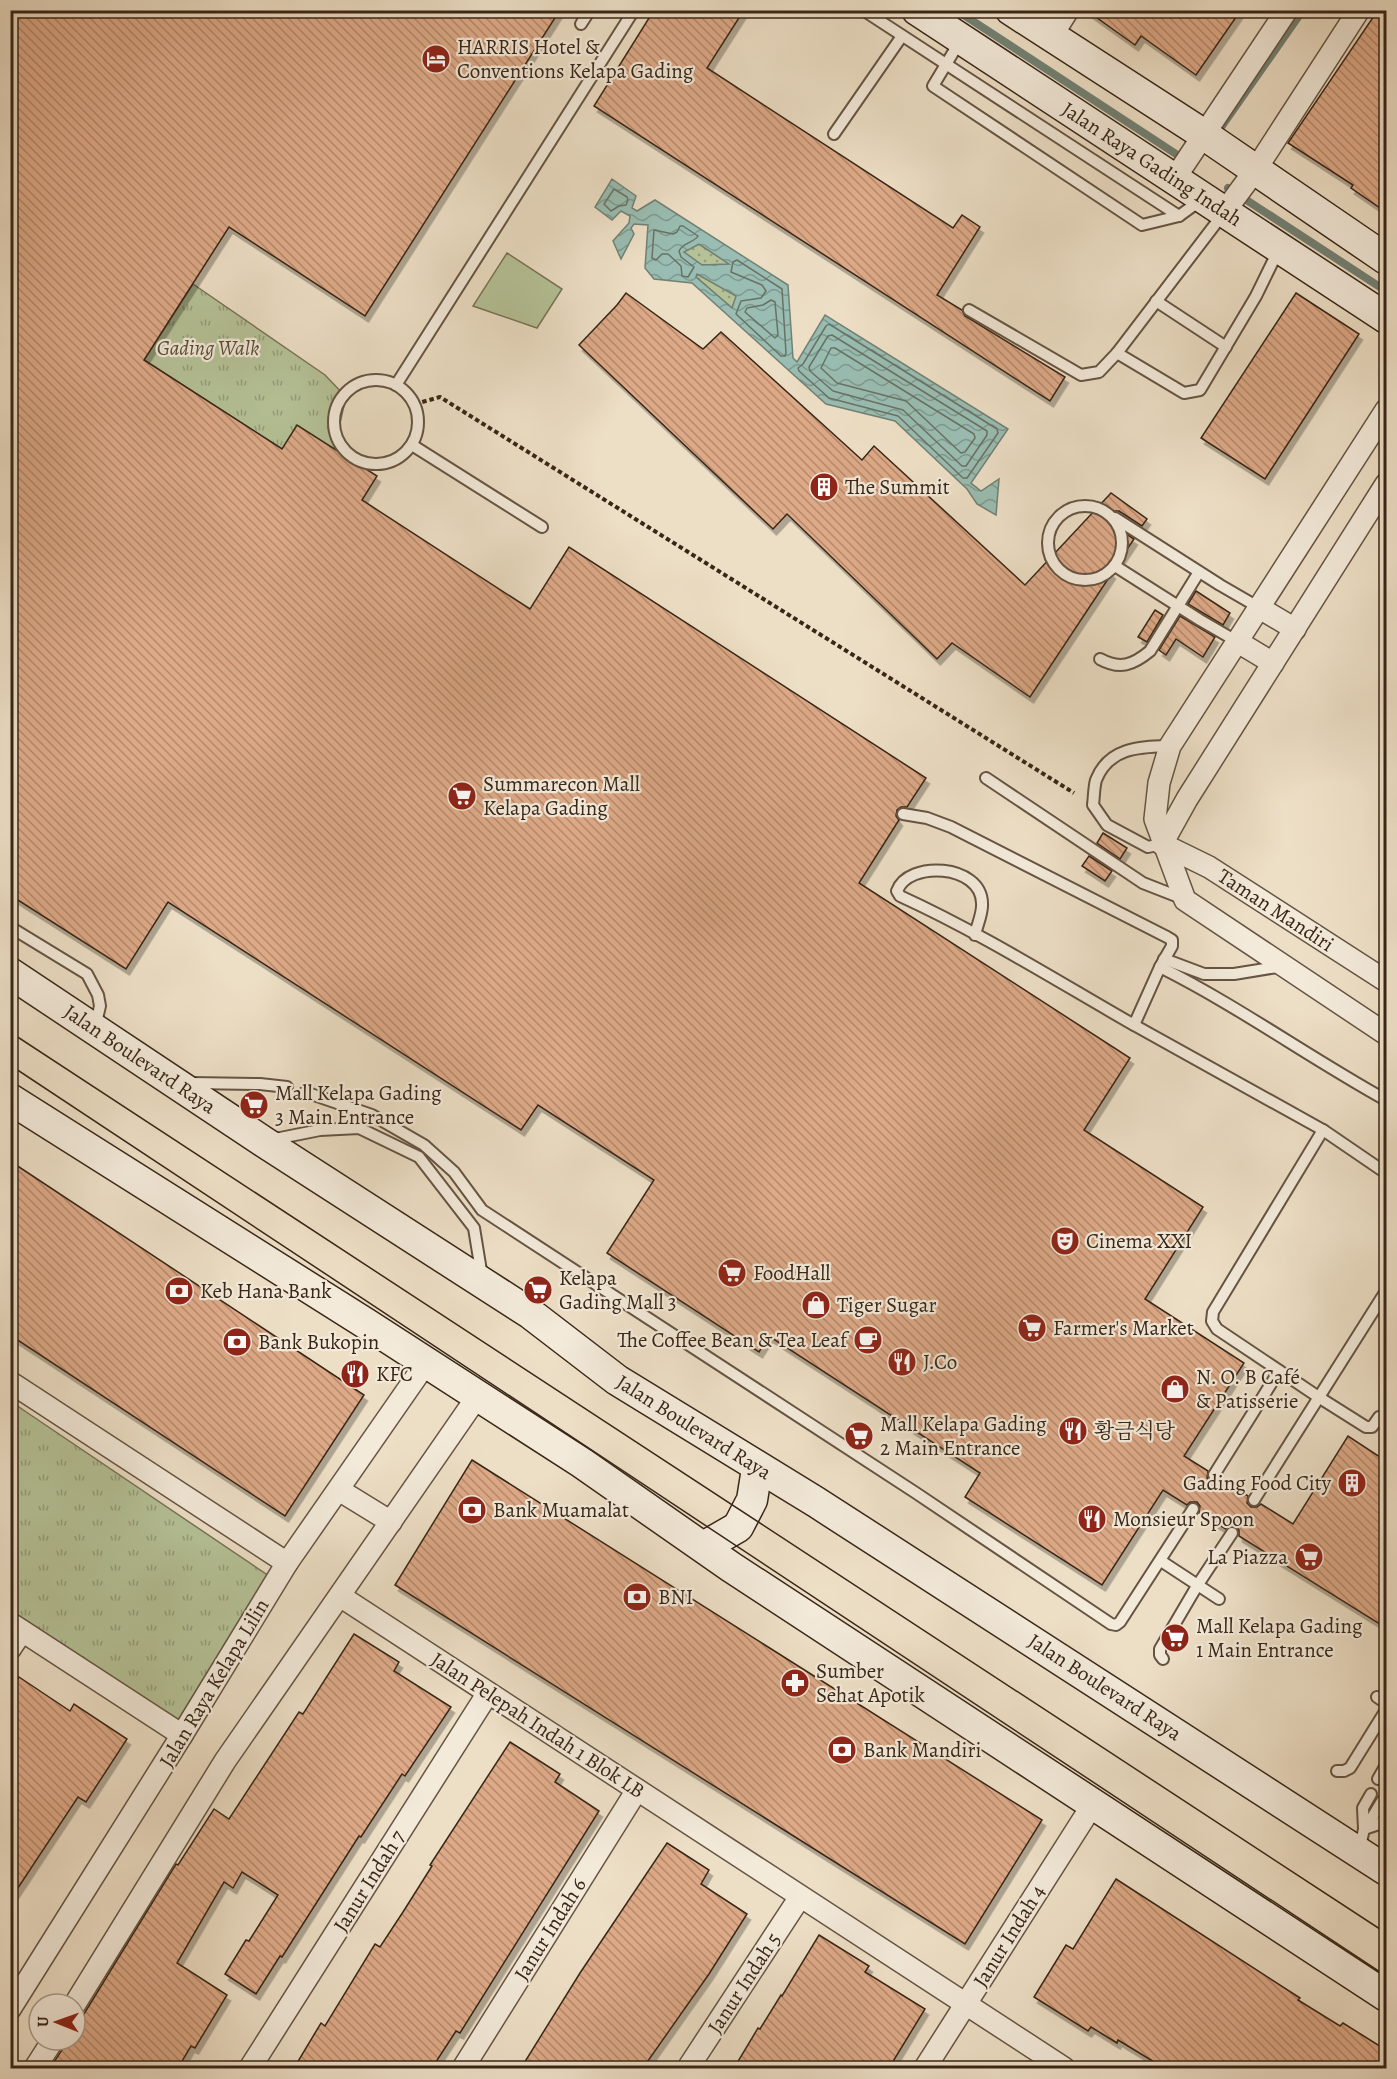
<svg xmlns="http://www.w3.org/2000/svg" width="1397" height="2079" font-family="Alegreya,'Noto Serif KR',serif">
<defs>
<pattern id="park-tufts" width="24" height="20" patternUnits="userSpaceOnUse" patternTransform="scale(1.5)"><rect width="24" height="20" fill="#b5c297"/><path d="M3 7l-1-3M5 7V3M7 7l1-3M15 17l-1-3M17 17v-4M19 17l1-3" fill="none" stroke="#949d7a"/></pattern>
<pattern id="garden-dots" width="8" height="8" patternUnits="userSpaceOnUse" patternTransform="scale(1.5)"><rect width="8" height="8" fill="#b5c297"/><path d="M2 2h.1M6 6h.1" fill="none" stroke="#949d7a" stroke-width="1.8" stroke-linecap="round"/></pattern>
<pattern id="water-waves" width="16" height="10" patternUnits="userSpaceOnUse" patternTransform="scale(1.5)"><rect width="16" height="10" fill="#99bdb2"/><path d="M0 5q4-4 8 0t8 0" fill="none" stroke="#7e9990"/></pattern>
<pattern id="building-back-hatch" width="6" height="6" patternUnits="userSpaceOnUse" patternTransform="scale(1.5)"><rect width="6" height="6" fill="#dda987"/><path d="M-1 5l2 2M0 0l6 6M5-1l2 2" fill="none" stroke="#b4896d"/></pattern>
<filter id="shadow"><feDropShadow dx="3.5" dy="6" stdDeviation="0" flood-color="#0004"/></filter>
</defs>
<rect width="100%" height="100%" fill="#eddfc6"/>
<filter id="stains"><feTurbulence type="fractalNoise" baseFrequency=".00333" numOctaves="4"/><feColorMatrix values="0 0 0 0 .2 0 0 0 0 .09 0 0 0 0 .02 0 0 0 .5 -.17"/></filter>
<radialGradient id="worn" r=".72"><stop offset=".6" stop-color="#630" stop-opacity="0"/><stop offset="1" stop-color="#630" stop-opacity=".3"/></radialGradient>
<path fill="#b5c297" stroke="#767457" stroke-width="1.5" d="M507,253L562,289L537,328L473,306Z"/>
<g fill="url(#park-tufts)" stroke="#767457" stroke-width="1.5">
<path d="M193,284L325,375L346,397L334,449H282L144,360Z"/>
<path d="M10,1401L272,1578L178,1731L11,1618Z"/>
</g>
<g fill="url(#garden-dots)" stroke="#767457" stroke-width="1.5">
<path d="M699,244L731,265H702L683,252Z"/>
<path d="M698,274L737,296L732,308L696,277Z"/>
</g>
<path fill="url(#water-waves)" stroke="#728174" stroke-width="1.5" fill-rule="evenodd" d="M612,179L636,196L632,208L637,211L655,200L788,285L793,358L797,362L825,315L1008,429L971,483L981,491L999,479L996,515L977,504L967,489L895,421L826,404L692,283L654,279L645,268L648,225L634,224L631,228L634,234L621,259L613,241L629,223L630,216L621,211L612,220L595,207ZM699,244L729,264L702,265L684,252ZM697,274L736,296L732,308L696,277Z"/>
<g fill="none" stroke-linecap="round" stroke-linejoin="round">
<g stroke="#687264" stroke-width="1.5">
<path d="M614,189L627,197L628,200L626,205L619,206L611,211L604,204Z"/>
<path d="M680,226H683L698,236C694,243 683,242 679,251L681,257L694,267L688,277L682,276L681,266L668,254H662L656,260L652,258L654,230L673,234L677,232Z"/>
<path d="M737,260L782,289L786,353L785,356H781L736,314L741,301L761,298L766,291L762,285L731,272L733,262Z"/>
<path d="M771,300L775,302L778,335L775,338L745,312L747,308L763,305Z"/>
<path d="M829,324L997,429L998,433L967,478H963L898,416L829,398L799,371L798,368L803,364L826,326Z"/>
<path d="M832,335L987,431V435L966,466H962L903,410L833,391L810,371L809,367L828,336Z"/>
<path d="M831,348H835L974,434L975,438L965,452L961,453L906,401L837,383L821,368Z"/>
</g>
<g stroke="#728174" stroke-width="8">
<path d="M956,10L1176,154"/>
<path d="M1217,133L1303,10"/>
<path d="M1228,188L1386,291"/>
</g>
</g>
<g fill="url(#building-back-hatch)" stroke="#382617" stroke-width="1.5" filter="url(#shadow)">
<path d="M10,10H560L365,316L229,227L144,360L282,449L297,425L377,476L362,500L530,609L569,547L926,778L907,807H901L897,810L896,816L899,820L859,883L1130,1058L1084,1130L1203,1207L1145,1299L1244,1363L1184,1456L1208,1471L1207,1478L1211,1482H1217L1221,1479L1248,1496L1247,1503L1251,1507H1257L1261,1504L1293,1524L1348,1436L1386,1461V1628L1239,1536V1530L1236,1526H1229L1226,1529L1199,1513L1200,1506L1197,1502H1190L1187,1505L1163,1490L1102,1585L965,1497L980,1473L769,1336L759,1352L607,1253L654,1180L538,1105L521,1130L168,902L126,969L10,895Z"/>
<path d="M654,10H744L707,68L953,228L962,215L980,227L937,295L962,310L965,316L1065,377L1050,401L594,106Z"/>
<path d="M1086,10H1241L1196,75L1141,36L1135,45Z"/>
<path d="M1378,10H1386V212L1351,188L1353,185L1288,143Z"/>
<path d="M626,293L703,349L721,332L862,460L874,446L1025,585L1111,493L1147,519L1142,526L1119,511H1115L1109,514L1108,518L1111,524L1134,539L1120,560L1115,559L1109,562L1108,569L1112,573L1030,697L952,643L937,659L787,514L773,529L579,345L617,305Z"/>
<path d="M1296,293L1359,334L1265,479L1201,438Z"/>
<path d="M1196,591L1230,613L1223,625L1188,604Z"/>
<path d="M1155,610L1163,615L1147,642L1138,637Z"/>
<path d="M1180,616L1215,637L1203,657L1176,639L1166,655L1159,650Z"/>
<path d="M1103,833L1127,848L1120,859L1097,843Z"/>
<path d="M1089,856L1112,871L1105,881L1082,866Z"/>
<path d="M10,1161L364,1395L285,1516L10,1335Z"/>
<path d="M472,1460L1042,1820L965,1944L395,1585Z"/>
<path d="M354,1634L399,1662L394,1671L451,1707L405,1776L402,1774L361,1837L359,1836L282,1957L280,1956L256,1994L225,1974L246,1940L249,1941L278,1895L242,1872L233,1888L224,1882L177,1963L227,1995L195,2048L191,2046L178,2068H50L64,2047L66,2040H75V2029L87,2009L176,1864L178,1865L214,1809L229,1819L299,1712L303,1714Z"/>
<path d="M19,1677L70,1711L74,1704L127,1739L86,1802L78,1797L10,1900V1690Z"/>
<path d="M510,1742L560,1774L555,1782L599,1811L460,2033L456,2031L432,2068H294L321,2023L325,2026L375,1944L380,1947L403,1912L432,1866L430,1865Z"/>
<path d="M667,1843L709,1870L701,1884L747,1914L709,1974L643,2068H521L580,1973Z"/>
<path d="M1116,1879L1300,1998L1298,2000L1340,2026L1343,2023L1386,2050V2068H1164L1118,2040L1117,2043L1091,2027L1088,2031L1034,1997L1066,1945L1073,1949Z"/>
<path d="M819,1935L869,1966L865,1972L925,2009L889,2068H734L758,2028L760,2029L781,1995L782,1996Z"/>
</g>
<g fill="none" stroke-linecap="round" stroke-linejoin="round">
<g stroke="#655443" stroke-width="14">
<g id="lane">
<path d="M863,10L1179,216"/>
<path d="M581,24L590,10"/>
<path d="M960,41L933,86L1142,225L1179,216L1201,200"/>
<path d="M834,134L902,36"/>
<path d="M1223,214L1117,353L1184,393L1200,390L1256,296L1279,249"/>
<path d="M1156,301L1226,347"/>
<path d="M969,310L1081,375L1099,372L1117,353"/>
<circle cx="376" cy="422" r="42"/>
<path d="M396,385L634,10"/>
<path d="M412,445L542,527"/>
<circle cx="1085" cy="543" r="37"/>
<path d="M1115,518L1220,585L1258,607"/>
<path d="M1115,566L1200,620L1238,642"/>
<path d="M1100,659C1120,670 1133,665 1150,651L1199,572"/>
<path d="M986,778L1143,883L1184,899"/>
<path d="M903,814L927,818L951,827L1167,937L1172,940V946L1160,967"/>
<path d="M1162,844L1148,847L1107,825L1093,805C1094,797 1094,787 1096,780C1109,747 1140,747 1170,746"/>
<path d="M10,927L87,974L98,995L100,1006L95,1027"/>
<path d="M975,935C977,925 983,913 982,903C981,864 908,860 897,891L900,896C981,933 1057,981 1134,1025L1160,967C1238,1006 1310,1058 1386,1100"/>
<path d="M1164,959L1204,974H1234L1283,966"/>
<path d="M1134,1025L1323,1130L1386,1173"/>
<path d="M190,1083L260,1084L287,1087"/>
<path d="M305,1092L372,1115L424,1145L454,1172L482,1210L916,1493L1111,1624L1116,1625L1120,1622L1193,1509"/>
<path d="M1323,1130L1213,1312L1212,1321L1217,1329L1320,1398L1366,1427H1372L1379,1417H1386"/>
<path d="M270,1140L320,1130L359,1128L419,1157L474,1228L482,1277"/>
<path d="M1214,1475L1279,1371"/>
<path d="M1254,1500L1386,1291"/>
<path d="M1161,1561L1219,1599"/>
<path d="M1163,1659L1160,1655V1649L1197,1586L1232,1533"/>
<path d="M1377,1697L1386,1703"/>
<path d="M1337,1771H1344L1350,1768L1386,1710"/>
<path d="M1378,1779L1386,1765"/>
<path d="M1364,1829L1363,1808L1371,1794"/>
<path d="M1365,1829L1382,1801"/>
<path d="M1363,1850L1361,1842L1364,1829L1379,1824L1386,1816"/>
</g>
</g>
<g stroke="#655443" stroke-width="24">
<g id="street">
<path d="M1051,37L1068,10"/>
<path d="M1175,178L1287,10"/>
<path d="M1225,211L1256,169L1359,10"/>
<path d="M1386,410L1170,746L1159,783L1155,819L1185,900L1386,1034"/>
<path d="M1258,607L1295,629"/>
<path d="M1238,642L1273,663"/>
<path d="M1162,844L1187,799L1386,484"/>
<path d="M1162,844L1209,867L1386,981"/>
<path d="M10,1382L287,1563"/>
<path d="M339,1490L391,1522"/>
<path d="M340,1596L1064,2068"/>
<path d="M10,1623L182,1735"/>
<path d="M10,1649L22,1631"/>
<path d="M75,2004L225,1761L477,1397"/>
<path d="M10,2009L182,1735L287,1563L426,1363"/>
<path d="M35,2068L53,2040"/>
<path d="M250,2068L488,1693"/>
<path d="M463,2068L637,1790"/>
<path d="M688,2068L800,1897"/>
<path d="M925,2068L1093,1804"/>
</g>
</g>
<g stroke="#382617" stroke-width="33">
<g id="secondary">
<path d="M917,10L1386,318"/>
<path d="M1011,10L1203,134L1386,259"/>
<path d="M10,973L264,1142L531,1314L617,1380L816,1502L1386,1870"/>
<path d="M10,1099L365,1323L582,1463L731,1567L1386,1996"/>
<path d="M712,1542L738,1527L752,1500L756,1475"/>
</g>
</g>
<path stroke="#382617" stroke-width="4" stroke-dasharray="4.5 3" stroke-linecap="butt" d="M415,404L440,397L1074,793"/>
<use href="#lane" stroke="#f3eada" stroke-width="10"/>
<use href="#street" stroke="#f3eada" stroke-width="21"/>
<use href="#secondary" stroke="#f3eada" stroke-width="30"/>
<g stroke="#382617" stroke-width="1.5">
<path d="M10,1032L1386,1933"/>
<path d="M10,1065L1386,1976"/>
</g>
</g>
<defs>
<g id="hotel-disc" transform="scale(1.5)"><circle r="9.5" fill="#8f2418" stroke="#f3eada"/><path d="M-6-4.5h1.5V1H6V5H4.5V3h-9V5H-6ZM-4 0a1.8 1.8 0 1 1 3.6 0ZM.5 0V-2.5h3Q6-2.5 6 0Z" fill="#fff"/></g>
<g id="building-disc" transform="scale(1.5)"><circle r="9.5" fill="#8f2418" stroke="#f3eada"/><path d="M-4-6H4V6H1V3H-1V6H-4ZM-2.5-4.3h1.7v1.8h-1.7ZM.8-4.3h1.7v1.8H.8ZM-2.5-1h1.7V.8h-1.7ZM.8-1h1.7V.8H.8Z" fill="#fff"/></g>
<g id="supermarket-disc" transform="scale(1.5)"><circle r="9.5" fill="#8f2418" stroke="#f3eada"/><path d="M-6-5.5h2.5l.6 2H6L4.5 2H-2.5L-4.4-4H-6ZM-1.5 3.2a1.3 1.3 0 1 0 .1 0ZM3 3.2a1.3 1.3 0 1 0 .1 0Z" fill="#fff"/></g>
<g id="theatre-disc" transform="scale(1.5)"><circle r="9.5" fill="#8f2418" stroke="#f3eada"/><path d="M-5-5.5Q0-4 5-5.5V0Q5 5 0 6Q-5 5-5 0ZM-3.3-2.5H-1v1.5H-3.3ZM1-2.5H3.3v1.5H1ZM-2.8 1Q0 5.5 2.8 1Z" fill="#fff"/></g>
<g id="bank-disc" transform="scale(1.5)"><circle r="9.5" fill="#8f2418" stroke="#f3eada"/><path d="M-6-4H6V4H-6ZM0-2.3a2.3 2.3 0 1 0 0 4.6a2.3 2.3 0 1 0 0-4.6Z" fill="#fff"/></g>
<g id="shop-disc" transform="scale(1.5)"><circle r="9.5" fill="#8f2418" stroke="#f3eada"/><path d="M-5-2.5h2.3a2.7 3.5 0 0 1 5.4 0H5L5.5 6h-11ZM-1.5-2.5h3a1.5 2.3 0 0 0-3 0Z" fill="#fff"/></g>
<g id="cafe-disc" transform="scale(1.5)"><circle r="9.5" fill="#8f2418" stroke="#f3eada"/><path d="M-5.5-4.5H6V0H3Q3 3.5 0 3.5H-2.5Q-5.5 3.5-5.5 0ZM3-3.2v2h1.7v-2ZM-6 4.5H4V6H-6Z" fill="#fff"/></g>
<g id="restaurant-disc" transform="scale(1.5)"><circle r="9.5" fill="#8f2418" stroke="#f3eada"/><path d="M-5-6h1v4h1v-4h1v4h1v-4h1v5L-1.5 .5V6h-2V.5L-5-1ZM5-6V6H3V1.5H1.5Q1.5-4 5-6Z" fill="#fff"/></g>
<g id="pharmacy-disc" transform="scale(1.5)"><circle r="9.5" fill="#8f2418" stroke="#f3eada"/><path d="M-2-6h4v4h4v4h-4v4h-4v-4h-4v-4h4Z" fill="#fff"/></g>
</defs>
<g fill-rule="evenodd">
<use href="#hotel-disc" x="436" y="59"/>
<use href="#building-disc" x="824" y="487"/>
<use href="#supermarket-disc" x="462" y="796"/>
<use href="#supermarket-disc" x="254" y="1105"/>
<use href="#theatre-disc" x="1065" y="1241"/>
<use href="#supermarket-disc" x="732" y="1273"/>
<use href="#supermarket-disc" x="538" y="1290"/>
<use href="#bank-disc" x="179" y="1291"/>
<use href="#shop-disc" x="816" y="1305"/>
<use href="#supermarket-disc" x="1032" y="1328"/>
<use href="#cafe-disc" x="868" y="1340"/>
<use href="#bank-disc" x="237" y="1342"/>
<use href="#restaurant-disc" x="902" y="1362"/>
<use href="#restaurant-disc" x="355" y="1374"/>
<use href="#shop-disc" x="1175" y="1389"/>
<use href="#restaurant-disc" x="1073" y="1431"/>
<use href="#supermarket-disc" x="859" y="1436"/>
<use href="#building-disc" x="1352" y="1483"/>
<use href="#bank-disc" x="472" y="1510"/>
<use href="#restaurant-disc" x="1092" y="1519"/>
<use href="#supermarket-disc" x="1309" y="1557"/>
<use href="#bank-disc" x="637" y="1597"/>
<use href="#supermarket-disc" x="1175" y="1638"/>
<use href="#pharmacy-disc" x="795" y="1683"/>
<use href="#bank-disc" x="842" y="1750"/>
</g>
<g text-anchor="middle" stroke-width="4.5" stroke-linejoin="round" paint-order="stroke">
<g font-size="21" fill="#382617" stroke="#f3eada" text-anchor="start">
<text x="457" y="54">HARRIS Hotel &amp;<tspan x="457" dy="24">Conventions Kelapa Gading</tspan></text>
<text x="845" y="494">The Summit</text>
<text x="483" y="791">Summarecon Mall<tspan x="483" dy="24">Kelapa Gading</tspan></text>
<text x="275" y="1100">Mall Kelapa Gading<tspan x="275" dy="24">3 Main Entrance</tspan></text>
<text x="1086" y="1248">Cinema XXI</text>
<text x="753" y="1280">FoodHall</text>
<text x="559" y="1285">Kelapa<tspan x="559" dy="24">Gading Mall 3</tspan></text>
<text x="200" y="1298">Keb Hana Bank</text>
<text x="837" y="1312">Tiger Sugar</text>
<text x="1053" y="1335">Farmer's Market</text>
<text x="847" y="1347" text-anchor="end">The Coffee Bean &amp; Tea Leaf</text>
<text x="258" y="1349">Bank Bukopin</text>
<text x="923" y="1369">J.Co</text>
<text x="376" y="1381">KFC</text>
<text x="1196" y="1384">N. O. B Café<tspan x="1196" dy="24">&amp; Patisserie</tspan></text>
<text x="880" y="1431">Mall Kelapa Gading<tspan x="880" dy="24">2 Main Entrance</tspan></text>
<text x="1094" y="1438">황금식당</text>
<text x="1331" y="1490" text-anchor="end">Gading Food City</text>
<text x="493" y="1517">Bank Muamalat</text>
<text x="1113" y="1526">Monsieur Spoon</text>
<text x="1288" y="1564" text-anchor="end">La Piazza</text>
<text x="658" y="1604">BNI</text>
<text x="1196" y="1633">Mall Kelapa Gading<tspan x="1196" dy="24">1 Main Entrance</tspan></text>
<text x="816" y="1678">Sumber<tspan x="816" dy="24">Sehat Apotik</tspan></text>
<text x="863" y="1757">Bank Mandiri</text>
</g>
<g font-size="21" fill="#382617" stroke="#f3eada">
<text transform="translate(1152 164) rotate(33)" y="7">Jalan Raya Gading Indah</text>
<text transform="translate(1276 910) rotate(33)" y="7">Taman Mandiri</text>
<text transform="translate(140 1059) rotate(34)" y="7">Jalan Boulevard Raya</text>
<text transform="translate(694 1427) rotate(32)" y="7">Jalan Boulevard Raya</text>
<text transform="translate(214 1683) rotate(-59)" y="7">Jalan Raya Kelapa Lilin</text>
<text transform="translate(1105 1687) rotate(33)" y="7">Jalan Boulevard Raya</text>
<text transform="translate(538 1725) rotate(33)" y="7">Jalan Pelepah Indah 1 Blok LB</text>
<text transform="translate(369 1881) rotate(-58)" y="7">Janur Indah 7</text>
<text transform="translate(550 1929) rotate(-58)" y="7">Janur Indah 6</text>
<text transform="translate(1009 1936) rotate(-58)" y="7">Janur Indah 4</text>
<text transform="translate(744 1983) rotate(-57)" y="7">Janur Indah 5</text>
</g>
<g font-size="21" font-style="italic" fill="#574d37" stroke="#f3eada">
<text x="208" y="355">Gading Walk</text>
</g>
</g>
<rect width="1397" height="2079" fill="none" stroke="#eddfc6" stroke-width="36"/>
<rect x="12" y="12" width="1373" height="2055" fill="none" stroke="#382617" stroke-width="3"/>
<rect x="18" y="18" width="1361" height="2043" fill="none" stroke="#382617" stroke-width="1.5"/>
<g transform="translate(57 2022) rotate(271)"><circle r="28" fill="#f3eada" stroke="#a89c8c" stroke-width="1.5"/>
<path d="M0-4.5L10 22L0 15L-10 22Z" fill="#8f2418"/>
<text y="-9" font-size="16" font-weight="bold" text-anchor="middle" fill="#382617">U</text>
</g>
<rect width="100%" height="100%" filter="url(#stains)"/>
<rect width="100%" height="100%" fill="url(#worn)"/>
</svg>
